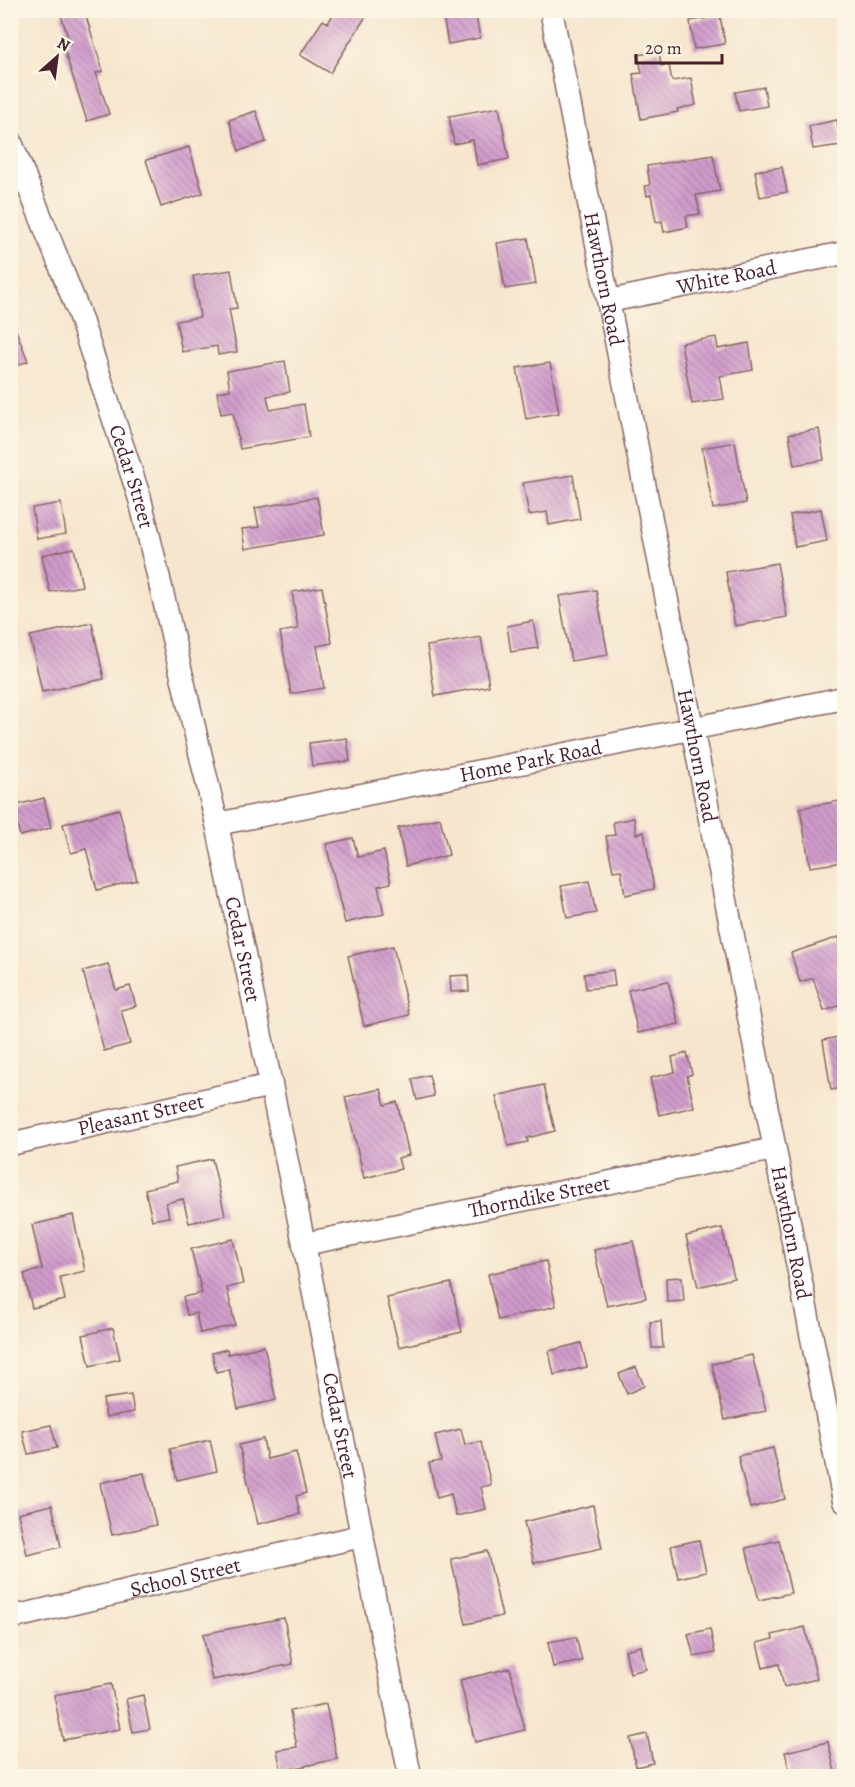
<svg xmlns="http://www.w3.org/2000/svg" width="855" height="1787" font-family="Alegreya,serif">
<defs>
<pattern id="building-back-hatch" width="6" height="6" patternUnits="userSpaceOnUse" patternTransform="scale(1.5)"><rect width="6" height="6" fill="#d09bcc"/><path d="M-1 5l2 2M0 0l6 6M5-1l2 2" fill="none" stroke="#ab7ea6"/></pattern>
</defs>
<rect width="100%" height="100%" fill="#fcf5e5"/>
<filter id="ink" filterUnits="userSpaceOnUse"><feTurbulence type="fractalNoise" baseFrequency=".0167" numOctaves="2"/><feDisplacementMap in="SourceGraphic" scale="12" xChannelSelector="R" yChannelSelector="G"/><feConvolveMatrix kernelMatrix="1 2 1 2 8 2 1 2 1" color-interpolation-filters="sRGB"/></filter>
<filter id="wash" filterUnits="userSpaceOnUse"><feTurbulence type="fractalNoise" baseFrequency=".008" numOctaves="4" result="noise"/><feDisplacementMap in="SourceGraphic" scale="24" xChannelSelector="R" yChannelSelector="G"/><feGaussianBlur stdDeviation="1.35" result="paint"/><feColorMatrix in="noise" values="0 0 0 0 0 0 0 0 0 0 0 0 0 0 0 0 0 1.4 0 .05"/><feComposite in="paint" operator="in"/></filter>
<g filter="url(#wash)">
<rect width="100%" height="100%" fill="#f6e6cd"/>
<g id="blocks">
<g fill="url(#building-back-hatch)">
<path d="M76,10H84L103,71L96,73L109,114L87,121L63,46L70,44L61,15Z"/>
<path d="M336,10H370L330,73L300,55L323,20L328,23Z"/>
<path d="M442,10H475L480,38L448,44Z"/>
<path d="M720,16L725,44L694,49L690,21Z"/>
<path d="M659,51L661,66L669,65L672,81L691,78L696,105L677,109L678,112L641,119L633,74L642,73L638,55Z"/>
<path d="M764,87L767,106L739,111L735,92Z"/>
<path d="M499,107L509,159L477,165L473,140L454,144L449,116Z"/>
<path d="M256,111L266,142L239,151L229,120Z"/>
<path d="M837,120L841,145L813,149L809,126Z"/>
<path d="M189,147L203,193L161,207L146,160Z"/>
<path d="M713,155L720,191L696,195L700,214L686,216L688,227L664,232L662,221L656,222L651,195L647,196L645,186L650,185L647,166Z"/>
<path d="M782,167L787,192L760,197L755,171Z"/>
<path d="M528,238L536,284L505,289L497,243Z"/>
<path d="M231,270L237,308L229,309L237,352L218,355L217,346L182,352L176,321L200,317L193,276Z"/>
<path d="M13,323L28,361L10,368V324Z"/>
<path d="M716,337L718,349L749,343L753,370L720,376L724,399L692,404L681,343Z"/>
<path d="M285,361L290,392L267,396L270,410L304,404L309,437L240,449L233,412L221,414L217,392L230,390L227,371Z"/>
<path d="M550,363L559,413L526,419L517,368Z"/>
<path d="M819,429L824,460L794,465L789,434Z"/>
<path d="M735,442L746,503L713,509L702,448Z"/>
<path d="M573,475L580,519L549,525L547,512L529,515L523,483Z"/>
<path d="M317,497L324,535L245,549L242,529L259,527L255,508Z"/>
<path d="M61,503L66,534L37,539L32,508Z"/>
<path d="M821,509L827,541L795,547L790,515Z"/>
<path d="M74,548L82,586L50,592L42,555Z"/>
<path d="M777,563L787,617L735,626L726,572Z"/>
<path d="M322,587L332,643L317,646L324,688L291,694L280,632L298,629L292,592Z"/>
<path d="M596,590L608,655L571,661L559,596Z"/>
<path d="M533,621L538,648L511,652L507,626Z"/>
<path d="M92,623L104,679L42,692L30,636Z"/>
<path d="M481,637L489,686L435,696L427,646Z"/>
<path d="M347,738L350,761L312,766L309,743Z"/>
<path d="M44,798L51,828L20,836L13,806Z"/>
<path d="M839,801L844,831V862L810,867L800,808Z"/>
<path d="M119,809L137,880L97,890L86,849L71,853L63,824Z"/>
<path d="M440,818L449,855L406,866L398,828Z"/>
<path d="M634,818L636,834L644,832L654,889L625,895L621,870L613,871L606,836L615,835L613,822Z"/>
<path d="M353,838L358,857L384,851L391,883L378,886L384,914L345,923L326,844Z"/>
<path d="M589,881L596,913L567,918L561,886Z"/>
<path d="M839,937L844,957V1004L824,1011L813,978L800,982L791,953Z"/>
<path d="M393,946L409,1015L364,1026L348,956Z"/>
<path d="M108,964L116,990L130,986L136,1006L121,1010L130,1044L104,1051L83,971Z"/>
<path d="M613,970L615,986L586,989L584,974Z"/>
<path d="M468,975L469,991L451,992L450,976Z"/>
<path d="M668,981L679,1024L638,1033L628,990Z"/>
<path d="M844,1036V1088L831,1090L823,1040Z"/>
<path d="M687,1053L692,1074L687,1076L694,1107L659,1115L650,1078L675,1072L672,1057Z"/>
<path d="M429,1075L434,1096L417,1100L412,1079Z"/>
<path d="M544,1085L555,1131L527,1138L528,1142L508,1146L496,1096Z"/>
<path d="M381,1089L385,1105L397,1102L409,1155L398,1158L401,1169L364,1178L345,1097Z"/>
<path d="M212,1159L225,1215L189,1223L183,1199L166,1203L169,1217L152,1220L145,1189L178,1181L175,1167Z"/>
<path d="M73,1215L85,1271L60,1277L65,1300L32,1308L24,1274L42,1269L32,1225Z"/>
<path d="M722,1228L734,1278L698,1287L686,1236Z"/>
<path d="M233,1239L243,1284L227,1288L235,1325L200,1333L196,1313L187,1315L183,1297L202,1293L191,1249Z"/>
<path d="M633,1241L646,1298L607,1306L594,1250Z"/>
<path d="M546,1261L556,1306L498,1320L488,1274Z"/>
<path d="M682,1277L684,1301L667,1302L666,1278Z"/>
<path d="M451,1283L462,1332L399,1347L387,1298Z"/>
<path d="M661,1321L663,1348H652L650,1322Z"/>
<path d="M113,1328L120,1359L90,1366L83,1335Z"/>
<path d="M581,1343L587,1367L554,1375L549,1351Z"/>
<path d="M264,1346L276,1400L238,1409L229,1369L216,1372L212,1353L227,1349L228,1354Z"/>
<path d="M752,1355L766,1411L725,1420L712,1364Z"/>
<path d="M636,1367L644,1386L627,1394L619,1374Z"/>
<path d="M131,1395L134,1412L106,1417L103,1399Z"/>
<path d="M51,1425L57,1448L28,1454L22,1431Z"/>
<path d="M461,1429L465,1445L481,1442L491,1485L481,1487L486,1509L456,1516L451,1494L437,1498L429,1463L441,1461L435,1435Z"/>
<path d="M263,1439L267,1459L296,1452L306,1493L296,1496L300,1514L258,1524L239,1445Z"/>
<path d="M210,1440L217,1471L177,1480L170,1449Z"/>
<path d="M773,1448L785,1499L750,1508L738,1456Z"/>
<path d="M144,1473L156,1525L112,1535L100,1483Z"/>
<path d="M52,1505L61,1547L27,1555L18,1513Z"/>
<path d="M593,1505L602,1548L534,1563L524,1522Z"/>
<path d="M699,1540L706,1572L678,1578L671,1546Z"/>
<path d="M779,1540L791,1593L759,1600L746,1548Z"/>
<path d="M487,1551L502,1616L466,1624L451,1559Z"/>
<path d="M284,1618L293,1664L212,1680L203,1634Z"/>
<path d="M805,1627L817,1679L784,1687L779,1664L763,1668L757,1643L773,1639L772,1635Z"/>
<path d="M710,1629L715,1653L694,1657L688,1634Z"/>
<path d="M576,1637L582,1661L553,1667L548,1642Z"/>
<path d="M641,1646L646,1669L630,1673L625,1650Z"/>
<path d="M510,1668L525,1730L475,1742L460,1680Z"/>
<path d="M111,1684L120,1729L63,1740L54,1695Z"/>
<path d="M143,1695L150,1729L133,1732L126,1699Z"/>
<path d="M326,1704L337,1759L281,1771L277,1750L297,1747L290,1711Z"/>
<path d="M647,1734L653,1763L636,1767L630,1738Z"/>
<path d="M828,1742L836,1776H791L785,1752Z"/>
</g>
</g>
</g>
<g filter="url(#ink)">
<use href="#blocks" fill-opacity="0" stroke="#866564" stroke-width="1.5"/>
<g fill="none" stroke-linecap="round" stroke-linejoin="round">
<g stroke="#866564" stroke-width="25">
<g id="minor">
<path id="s1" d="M551,10L844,1501"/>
<path id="s2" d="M10,140L77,308L140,499L217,824L304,1244L410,1776"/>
<path id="s3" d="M609,301L844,253"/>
<path id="s4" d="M217,824L844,698"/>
<path id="s5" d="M10,1144L271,1085"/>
<path id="s6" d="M304,1244L774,1149"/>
<path id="s7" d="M10,1618L361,1536"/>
</g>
</g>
<use href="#minor" stroke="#fff" stroke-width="22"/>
</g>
</g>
<g text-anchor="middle" stroke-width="4.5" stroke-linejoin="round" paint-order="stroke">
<g font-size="21" fill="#4a1f2b" stroke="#fcf5e5">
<text dy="7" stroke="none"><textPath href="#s3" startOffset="120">White Road</textPath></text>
<text dy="7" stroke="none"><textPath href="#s1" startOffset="274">Hawthorn Road</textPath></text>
<text dy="7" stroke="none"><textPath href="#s2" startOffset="358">Cedar Street</textPath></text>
<text dy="7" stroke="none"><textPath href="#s1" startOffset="760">Hawthorn Road</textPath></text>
<text dy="7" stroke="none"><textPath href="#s4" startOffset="320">Home Park Road</textPath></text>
<text dy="7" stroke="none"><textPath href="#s2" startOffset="844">Cedar Street</textPath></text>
<text dy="7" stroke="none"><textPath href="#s5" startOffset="134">Pleasant Street</textPath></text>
<text dy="7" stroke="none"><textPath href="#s6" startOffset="240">Thorndike Street</textPath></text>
<text dy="7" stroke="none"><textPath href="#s1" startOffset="1246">Hawthorn Road</textPath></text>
<text dy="7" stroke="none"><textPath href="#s2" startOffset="1330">Cedar Street</textPath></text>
<text dy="7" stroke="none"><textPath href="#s7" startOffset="180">School Street</textPath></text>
</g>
</g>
<rect width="855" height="1787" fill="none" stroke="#fcf5e5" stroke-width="36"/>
<g transform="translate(57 57) rotate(28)" stroke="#fcf5e5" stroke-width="4.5" paint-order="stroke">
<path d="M0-4.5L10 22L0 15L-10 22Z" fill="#4a1f2b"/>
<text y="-9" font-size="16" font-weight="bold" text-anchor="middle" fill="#4a1f2b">N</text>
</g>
<path d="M636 54v9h86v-9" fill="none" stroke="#4a1f2b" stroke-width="3"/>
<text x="645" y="54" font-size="18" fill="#4a1f2b" stroke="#fcf5e5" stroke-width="4.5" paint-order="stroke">20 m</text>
</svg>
